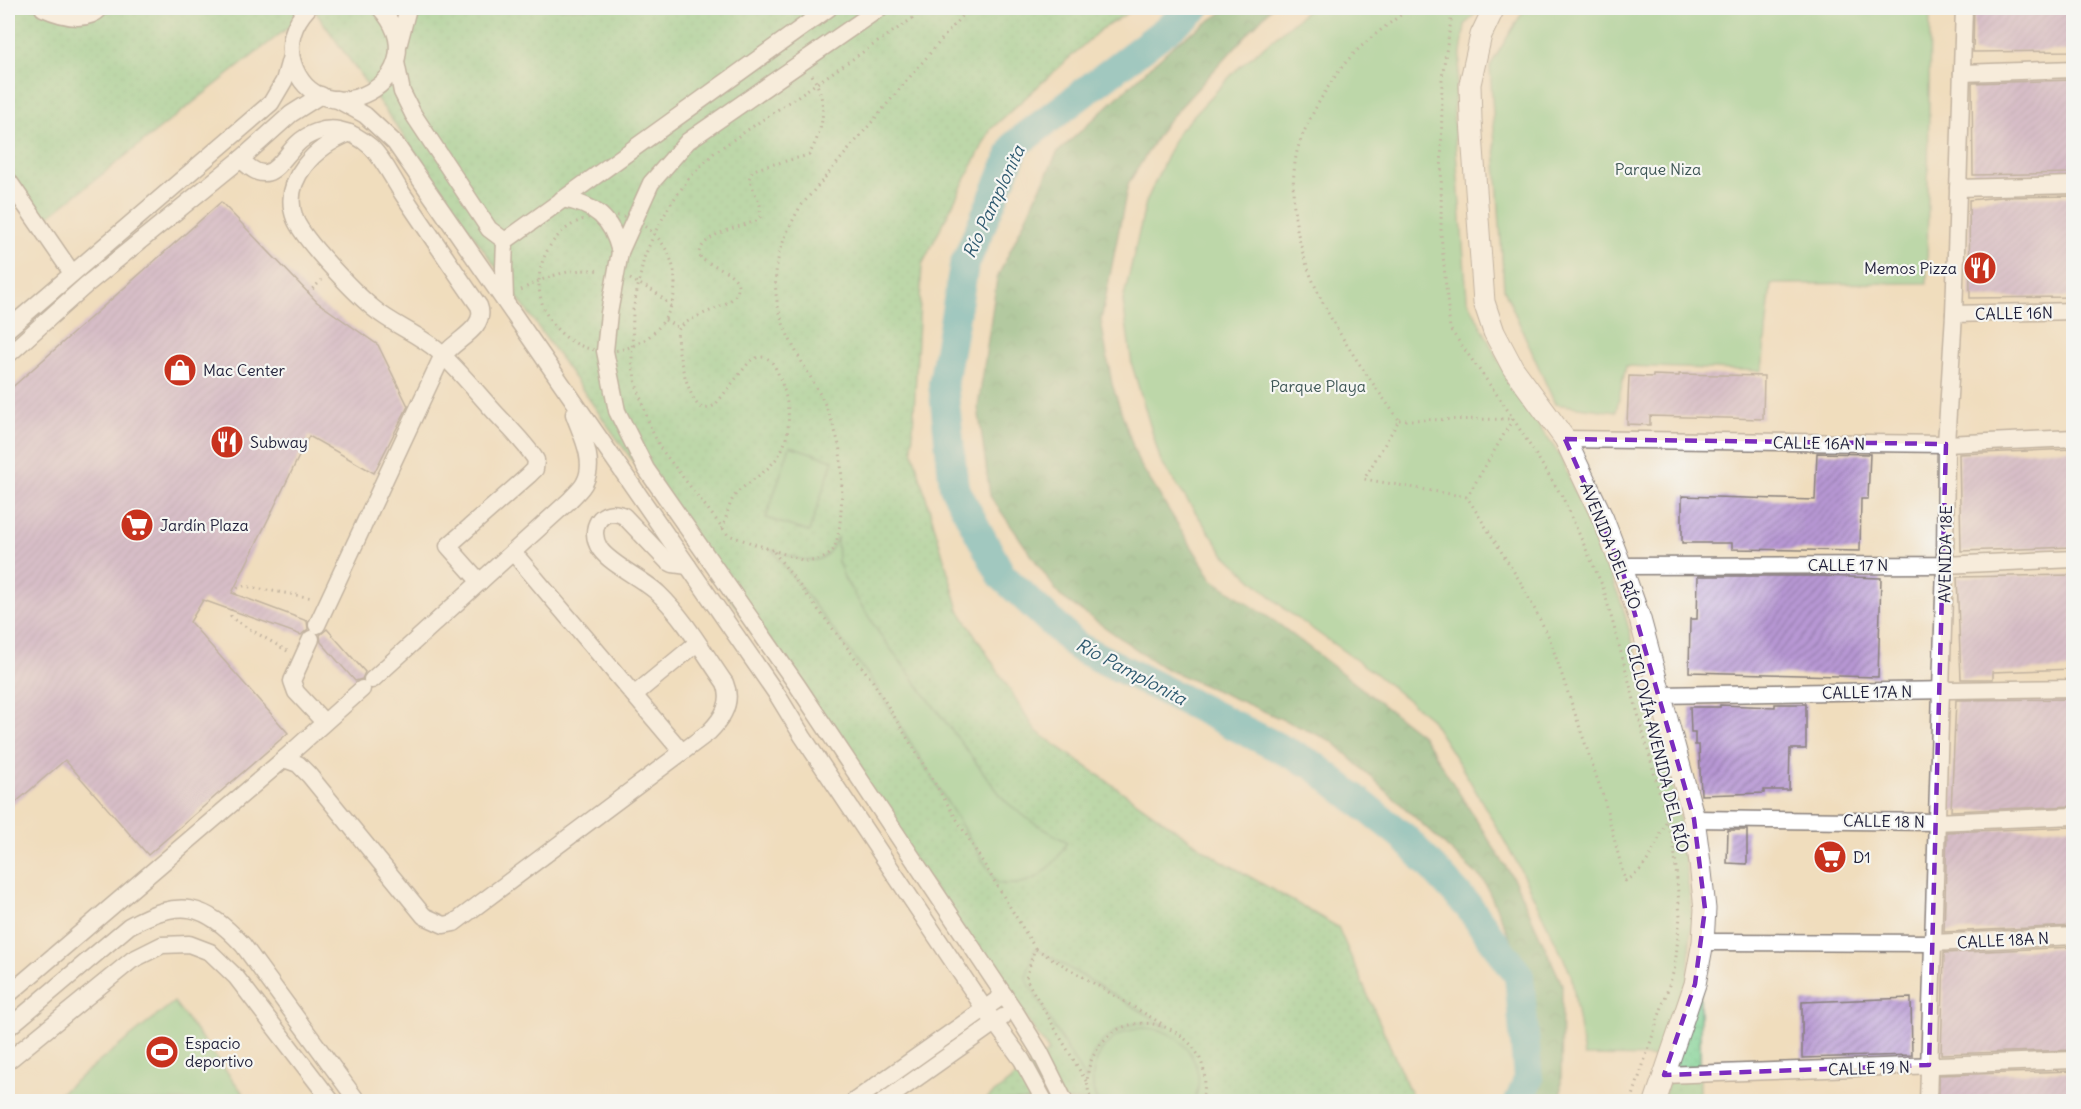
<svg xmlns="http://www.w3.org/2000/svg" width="2081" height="1109" font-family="Delius,sans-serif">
<defs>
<pattern id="grass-dots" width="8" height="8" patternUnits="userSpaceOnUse" patternTransform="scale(1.5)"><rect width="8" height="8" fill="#7fd091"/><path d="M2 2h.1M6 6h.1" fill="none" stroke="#6db27e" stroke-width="1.8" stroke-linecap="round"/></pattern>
<pattern id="forest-crowns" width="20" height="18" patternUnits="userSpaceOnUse" patternTransform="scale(1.5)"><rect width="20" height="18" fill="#67b27b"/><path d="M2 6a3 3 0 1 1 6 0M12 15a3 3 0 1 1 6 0" fill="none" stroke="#549066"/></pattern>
<pattern id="building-hatch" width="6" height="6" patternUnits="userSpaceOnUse" patternTransform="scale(1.5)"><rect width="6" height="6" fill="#b898d4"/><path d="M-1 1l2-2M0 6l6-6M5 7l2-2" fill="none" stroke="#957cad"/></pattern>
</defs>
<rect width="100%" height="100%" fill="#f6f6f2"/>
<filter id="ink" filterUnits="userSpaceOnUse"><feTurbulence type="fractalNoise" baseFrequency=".0167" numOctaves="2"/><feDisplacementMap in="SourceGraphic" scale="12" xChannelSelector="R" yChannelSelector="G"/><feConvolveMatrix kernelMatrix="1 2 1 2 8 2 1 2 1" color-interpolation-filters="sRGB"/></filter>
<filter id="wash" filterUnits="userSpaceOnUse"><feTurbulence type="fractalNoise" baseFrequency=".008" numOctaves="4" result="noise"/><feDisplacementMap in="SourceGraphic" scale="24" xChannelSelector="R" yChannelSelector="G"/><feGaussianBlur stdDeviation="1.35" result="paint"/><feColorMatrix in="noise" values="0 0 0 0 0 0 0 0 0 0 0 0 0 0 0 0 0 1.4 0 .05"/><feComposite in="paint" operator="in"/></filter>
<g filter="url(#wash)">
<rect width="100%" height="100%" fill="#f0ddbd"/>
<g fill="url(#grass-dots)" stroke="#507966" stroke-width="1.5">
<path d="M8,8H313L39,224L8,181Z"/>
<path d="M313,8H1136L1100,30L991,129L922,265L912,449L959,610L1036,731L1212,855L1338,927L1414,1101H984L1049,1051Z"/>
<path d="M1700,990V1101L1662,1102Z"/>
</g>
<path fill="url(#forest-crowns)" stroke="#446a5b" stroke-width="1.5" d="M1229,8H1271L1165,124L1128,184L1101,321L1112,384L1138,461L1212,579L1280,625L1423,736L1515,881L1562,984L1561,1101H1535L1527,975L1484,881L1332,741L1162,667L1060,596L990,496L978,407L997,278L1057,153L1176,43Z"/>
<g fill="#7fd091" stroke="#507966" stroke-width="1.5">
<path d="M1310,8H1480L1465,25L1453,111L1467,298L1514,391L1559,454L1622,604L1678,807L1692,914L1688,979L1660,1057L1584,1056L1571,974L1517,863L1467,776L1430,718L1373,672L1287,611L1225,555L1161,462L1132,365L1123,301L1146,202L1178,132L1237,69Z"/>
<path d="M1525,8H1930L1927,283L1771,284L1762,371L1626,366L1616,412L1555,404L1504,289L1490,66Z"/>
<path d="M790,446L833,460L809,532L766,518Z"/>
<path d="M837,537L838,561L845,580L879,633L989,780L1005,801L1032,822L1067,842C1053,871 1030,889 997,883L872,680L772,550C801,559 824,573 837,537Z"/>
<path d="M1035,948L1168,1027C1163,1026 1156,1023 1150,1023C1125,1021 1098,1038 1090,1062C1088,1068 1088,1075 1086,1081L1030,986L1026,978Z"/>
<path d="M174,1002L249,1101H50Z"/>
<path d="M1140,1028C1146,1028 1153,1028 1159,1030C1189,1038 1207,1073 1194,1101H1097C1086,1076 1097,1046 1122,1033C1127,1031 1134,1030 1140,1028Z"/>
</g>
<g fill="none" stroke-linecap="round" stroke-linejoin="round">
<path stroke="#42afc0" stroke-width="30" d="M1195,8L1016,144L964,266L943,384L954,487L1002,576L1078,647L1313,765L1405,838L1469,907L1519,976L1528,1080L1519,1102"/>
</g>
<g id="blocks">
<g fill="url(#building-hatch)">
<path d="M1974,8H2073V51L1973,52Z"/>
<path d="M2073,80V173L1973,175L1972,83Z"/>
<path d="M2073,196V297L1970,298L1969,200L2001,197Z"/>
<path d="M221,202L317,302L378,345L408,406L374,473L309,436L232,593L307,621L308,629L301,635L203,600L190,622L288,733L148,855L65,760L8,809V391Z"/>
<path d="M1679,374L1764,376L1763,419L1650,416V425L1627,424L1629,376L1653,377V375L1679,376Z"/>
<path d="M2073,449V547L1961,551L1959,454Z"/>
<path d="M1817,453L1870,454L1868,499H1861L1860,551L1732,549V543H1682V496L1815,500Z"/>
<path d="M2073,575V669L1993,672V679H1961L1957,577Z"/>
<path d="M1698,576H1821L1881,578L1878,677L1689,672L1690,619H1697Z"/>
<path d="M327,629L365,672L362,679L355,681L321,642L320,635Z"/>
<path d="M2073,699V806L1951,811L1956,700Z"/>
<path d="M1775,704H1806V749H1790L1789,790H1764V793L1701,795L1699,745H1695V732H1691L1690,707H1720V705L1775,707Z"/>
<path d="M2073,827V926L1944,932L1947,832Z"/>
<path d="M1728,830H1747V864L1727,863Z"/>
<path d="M2073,947V1050L1941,1054L1944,953Z"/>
<path d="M1911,998L1912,1055L1802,1058V1002Z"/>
<path d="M2073,1071V1101H1939V1075Z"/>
</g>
</g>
</g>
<g filter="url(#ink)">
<use href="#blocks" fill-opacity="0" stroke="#89807c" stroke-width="1.5"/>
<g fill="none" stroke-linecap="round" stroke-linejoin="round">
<g stroke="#89807c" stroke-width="19">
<g id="minor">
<path d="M43,8C61,16 86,23 101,8"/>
<path d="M308,8C294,23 287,42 293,63C318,142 444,79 380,8"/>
<path d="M880,8L688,141L651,183L620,252L609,313L605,351L617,411L646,469L797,685L1014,1010L1040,1052L1065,1102"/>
<path d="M399,43L408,8"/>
<path d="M396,62L402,92L413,114L489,229L505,241"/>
<path d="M1962,73L2074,69"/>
<path d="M336,99L365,115L395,143L778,696L803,737L984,1008L1022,1060L1045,1102"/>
<path d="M350,133C317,146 280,179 295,219C304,241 355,293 373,308C393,325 419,334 438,351C457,368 474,389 491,408C506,425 524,441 536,460L535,469L529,475L448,546L480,582"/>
<path d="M241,159C269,190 278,163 297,144C307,134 324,127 339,130C350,132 362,139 371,147C385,161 393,180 404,196C429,233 454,270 479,306C488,329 451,341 441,359L317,625"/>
<path d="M8,180L72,273"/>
<path d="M1958,188L2074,185"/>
<path d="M562,199C595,205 612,218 620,252"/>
<path d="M505,299L504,268L505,241L829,8"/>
<path d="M1954,314L2074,311"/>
<path d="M8,329L271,103L284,81L291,56"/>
<path d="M8,355L86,285L241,159L291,114L321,95"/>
<path d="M1565,439L1946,444L2074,438"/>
<path d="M513,552L682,752"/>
<path d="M1621,566L1945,565L2074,559"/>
<path d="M311,639L292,681L296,692L324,722"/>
<path d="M372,680L570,500C575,494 582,489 585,482C596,461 581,434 574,414"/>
<path d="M634,695L697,643"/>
<path d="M1660,695L2074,688"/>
<path d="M284,759L298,764L309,775L424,916L444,925L454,923L709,732C723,718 733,702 725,683C704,653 685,619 659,594C644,579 611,565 600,549C587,529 601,505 624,516L667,561L673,564L688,566"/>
<path d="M1694,819L1936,822L2074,816"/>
<path d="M1703,942L1933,943L2074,936"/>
<path d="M8,995L284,759L362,689"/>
<path d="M8,1028L129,926C180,898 204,903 243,945L358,1102"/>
<path d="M8,1061L132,960L162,945L189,944L210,952L236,977L332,1102"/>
<path d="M1664,1075L2074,1060"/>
<path d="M853,1102L1004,995"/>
<path d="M883,1102L1003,1017"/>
<path d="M1928,1102L1945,565L1946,444L1954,314L1964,8"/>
</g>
</g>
<g stroke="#89807c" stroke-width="23">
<path id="major" d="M1494,8L1481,35L1470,84L1471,120L1484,302L1494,332L1513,368L1565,439L1603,519L1621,566L1640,619L1694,819L1700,863L1705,909L1703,942L1695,984L1655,1102"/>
</g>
<g stroke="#89807c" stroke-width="3" stroke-dasharray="1.5 4.5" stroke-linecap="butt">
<path d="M928,8L715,152L689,178L670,205L654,234L644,258L633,310L632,360L636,384L651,429L661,449L728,535L805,561C815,561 826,560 833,550C844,531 843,467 839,445C837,437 834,427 831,419C815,375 781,341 776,294C773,260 784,236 800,207L964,13L959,8"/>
<path d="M1410,8C1385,27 1357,46 1339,71C1324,91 1300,133 1296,156C1279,258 1343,342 1399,420L1364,479L1467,497L1521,583L1549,637L1604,799L1625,881C1649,870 1656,842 1667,820"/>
<path d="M1453,8L1442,77L1441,234L1450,329L1505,406L1562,496L1603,587L1674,845L1680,916L1675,967L1631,1102"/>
<circle cx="607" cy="283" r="68"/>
<path d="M630,279L655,292L671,306"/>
<path d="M521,290C546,276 573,267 601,271"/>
<path d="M308,293L322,280"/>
<path d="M665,320L679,328"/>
<path d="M1399,420L1513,419L1467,497"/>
<path d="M722,529C726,520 728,507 733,498C741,486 758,478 768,468C797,441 791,401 776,369C770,356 761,354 750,361L715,405C710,408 704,410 699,406C689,399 672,339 679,329C690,313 736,308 738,289C741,274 712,265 701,259L699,252C707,232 737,228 756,221L761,216L760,205L749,179L752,171L759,168L809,155C824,128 829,103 812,75"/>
<path d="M774,552L872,680L1035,948L1026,978L1030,986L1086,1081"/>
<path d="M235,594L238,588L244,586L313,598"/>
<path d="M231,609V616L236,621L289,652"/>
<path d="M1036,949L1164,1025"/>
<path d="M1092,1102C1085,1086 1086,1068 1095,1053C1129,991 1225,1035 1201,1102"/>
</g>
<use href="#minor" stroke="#fff" stroke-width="16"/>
<use href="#major" stroke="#fff" stroke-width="21"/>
</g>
</g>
<path d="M0 0H2081V1109H0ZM1565,439L1946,444L1929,1065L1664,1075L1695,984L1705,909L1694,819L1621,566Z" fill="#f0ddbd" fill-opacity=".55" fill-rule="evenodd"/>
<path fill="none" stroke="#7b2cbf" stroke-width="4.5" stroke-dasharray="12 8" stroke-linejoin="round" d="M1565,439L1946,444L1929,1065L1664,1075L1695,984L1705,909L1694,819L1621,566Z"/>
<defs>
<g id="restaurant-disc" transform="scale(1.725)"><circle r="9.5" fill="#c8321e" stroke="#f6f6f2"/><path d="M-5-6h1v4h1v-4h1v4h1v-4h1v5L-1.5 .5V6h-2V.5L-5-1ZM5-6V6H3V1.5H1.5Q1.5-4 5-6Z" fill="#fff"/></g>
<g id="shop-disc" transform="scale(1.725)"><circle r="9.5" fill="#c8321e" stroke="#f6f6f2"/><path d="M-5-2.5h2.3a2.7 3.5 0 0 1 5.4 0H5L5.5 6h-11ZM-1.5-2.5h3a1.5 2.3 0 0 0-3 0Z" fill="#fff"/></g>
<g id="supermarket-disc" transform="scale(1.725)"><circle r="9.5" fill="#c8321e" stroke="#f6f6f2"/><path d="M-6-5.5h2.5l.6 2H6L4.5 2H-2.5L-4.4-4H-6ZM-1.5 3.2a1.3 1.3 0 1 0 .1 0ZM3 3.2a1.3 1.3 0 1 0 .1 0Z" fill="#fff"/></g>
<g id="stadium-disc" transform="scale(1.725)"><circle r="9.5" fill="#c8321e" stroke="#f6f6f2"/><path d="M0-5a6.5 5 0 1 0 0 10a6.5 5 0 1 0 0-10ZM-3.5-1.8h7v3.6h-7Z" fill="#fff"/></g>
</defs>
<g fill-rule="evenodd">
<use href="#restaurant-disc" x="1980" y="268"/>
<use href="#shop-disc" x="180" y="370"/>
<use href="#restaurant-disc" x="227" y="442"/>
<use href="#supermarket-disc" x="137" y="525"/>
<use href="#supermarket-disc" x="1830" y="857"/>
<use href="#stadium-disc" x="162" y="1052"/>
</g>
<g text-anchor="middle" stroke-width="4.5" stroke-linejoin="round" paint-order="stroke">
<g font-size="16" fill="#3e5655" stroke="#f6f6f2">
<text x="1658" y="175">Parque Niza</text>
<text x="1318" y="392">Parque Playa</text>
</g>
<g font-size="16" fill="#22223b" stroke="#f6f6f2" text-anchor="start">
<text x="1957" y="274" text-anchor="end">Memos Pizza</text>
<text x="203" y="376">Mac Center</text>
<text x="250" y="448">Subway</text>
<text x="160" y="531">Jardín Plaza</text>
<text x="1853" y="863">D1</text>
<text x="185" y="1049">Espacio<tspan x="185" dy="18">deportivo</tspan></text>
</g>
<g font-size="16" fill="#22223b" stroke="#f6f6f2">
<text transform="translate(2014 313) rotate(-1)" y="6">CALLE 16N</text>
<text transform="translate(1819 443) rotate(1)" y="6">CALLE 16A N</text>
<text transform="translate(1611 546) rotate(68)" y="6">AVENIDA DEL RÍO</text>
<text transform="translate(1945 554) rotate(-89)" y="6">AVENIDA 18E</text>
<text x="1848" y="571">CALLE 17 N</text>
<text transform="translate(1867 692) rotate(-1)" y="6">CALLE 17A N</text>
<text transform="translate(1658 748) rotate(76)" y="6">CICLOVÍA AVENIDA DEL RÍO</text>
<text transform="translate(1884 821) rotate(1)" y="6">CALLE 18 N</text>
<text transform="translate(2003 940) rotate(-3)" y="6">CALLE 18A N</text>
<text transform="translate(1869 1068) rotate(-2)" y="6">CALLE 19 N</text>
</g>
<g font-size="18" font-style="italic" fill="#2f5a70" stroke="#f6f6f2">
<text transform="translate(994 202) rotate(-65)" y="6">Río Pamplonita</text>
<text transform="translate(1131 672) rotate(28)" y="6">Río Pamplonita</text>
</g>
</g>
<rect width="2081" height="1109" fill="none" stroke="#f6f6f2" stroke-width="30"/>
</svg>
